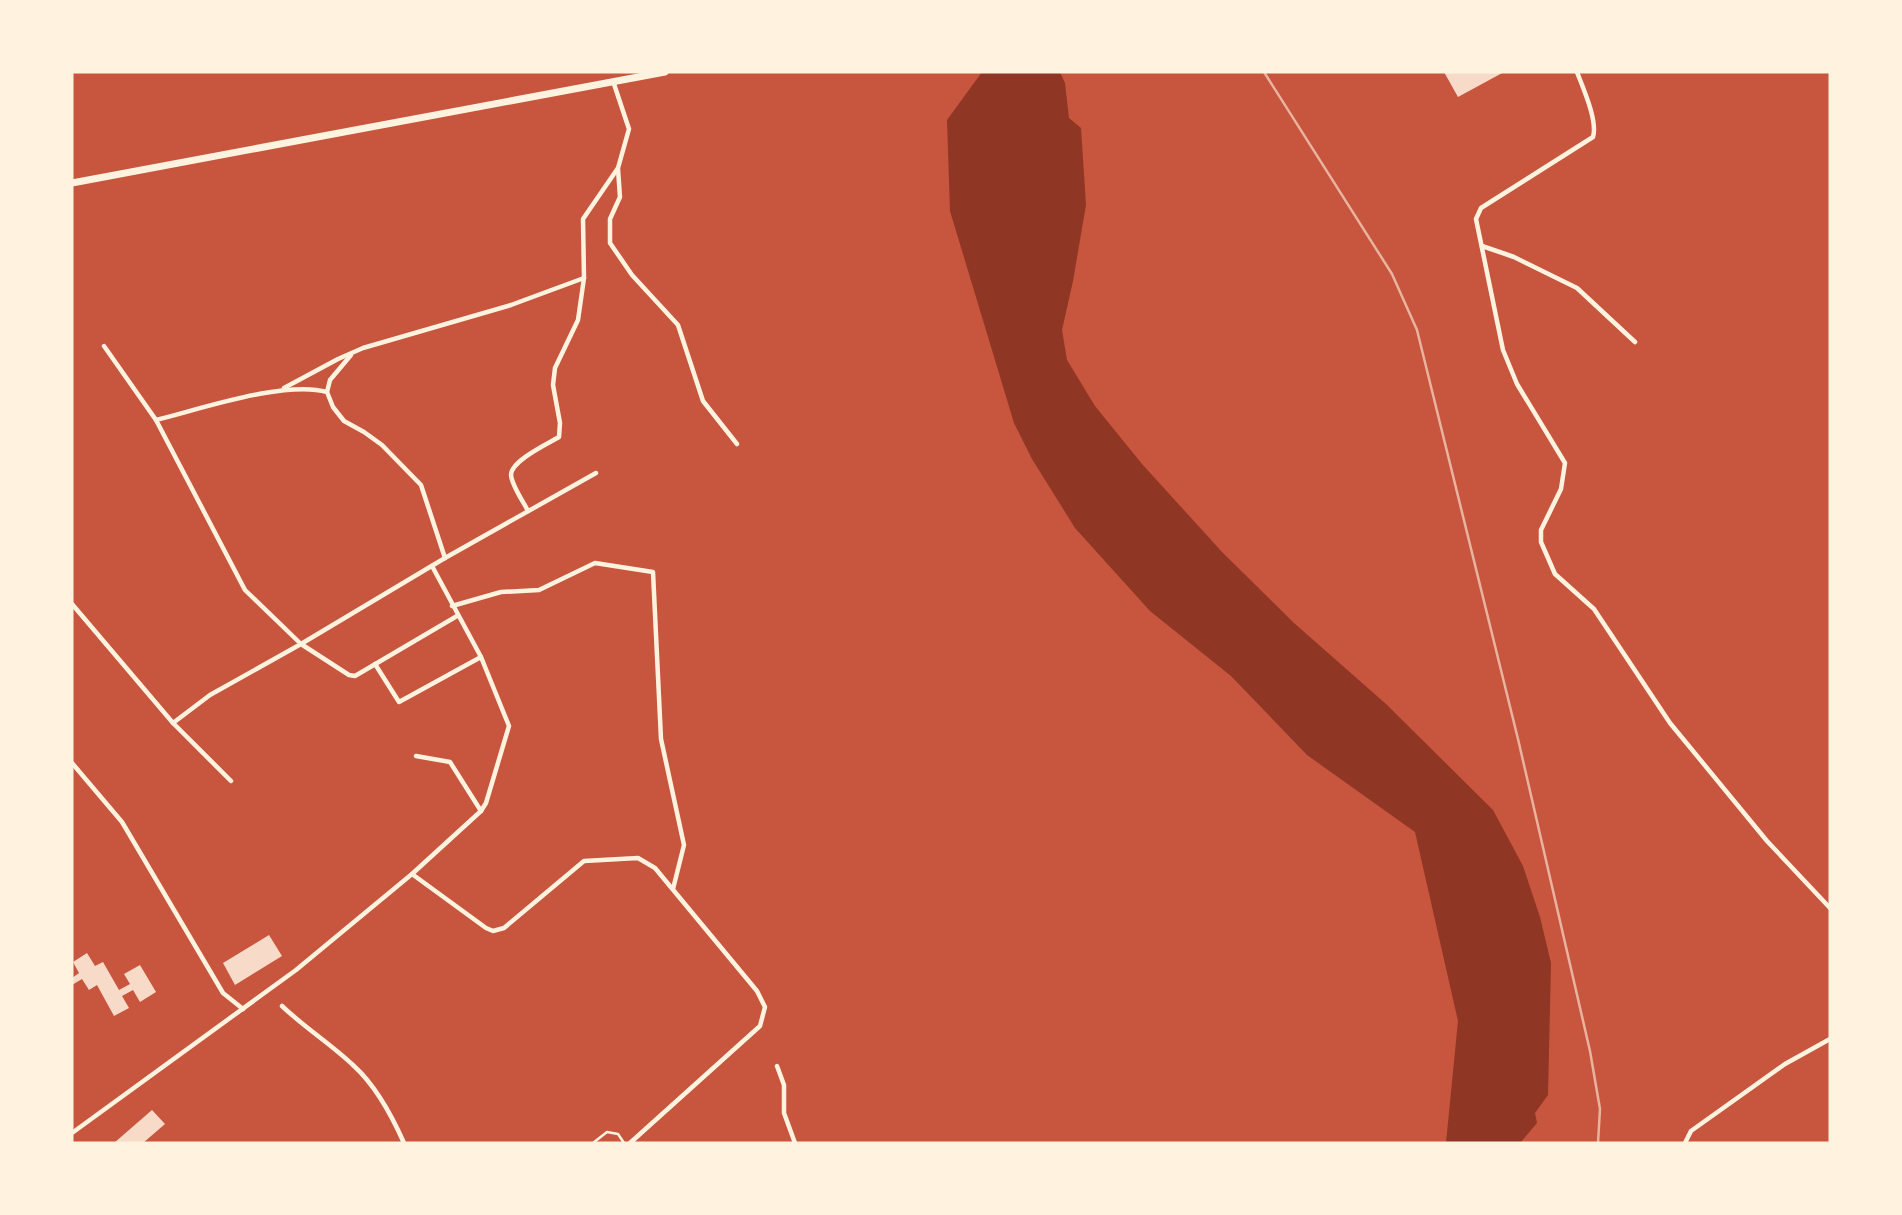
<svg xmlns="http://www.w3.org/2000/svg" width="1902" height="1215" font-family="Bitter,serif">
<rect width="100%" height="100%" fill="#c8553d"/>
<path fill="#8f3625" d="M982,72H1060L1065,83L1069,118L1081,128L1086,205L1073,281L1062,330L1067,360L1095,406L1142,464L1222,552L1294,623L1386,704L1493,810L1523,866L1540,917L1551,963L1548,1095L1535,1113L1537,1123L1520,1143H1446L1458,1021L1415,832L1307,755L1231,676L1150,611L1075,528L1032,459L1014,423L950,211L947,120Z"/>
<g fill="#f7dbc8">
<path d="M1444,72H1504L1458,97Z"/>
<path d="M269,935L282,956L235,985L223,963Z"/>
<path d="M87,953L95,966L103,962L119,990L130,984L124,974L140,965L156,992L140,1002L133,990L122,996L129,1008L114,1016L97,985L89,990L82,979L72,985V978L79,973L73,962Z"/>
<path d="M152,1110L165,1124L143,1143H114Z"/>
</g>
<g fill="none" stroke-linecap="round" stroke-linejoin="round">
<path stroke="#fff3e0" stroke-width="2.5" d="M593,1143L607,1132L618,1134L624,1143"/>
<g stroke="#fff3e0" stroke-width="4.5">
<path d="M1577,72C1583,88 1598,121 1593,137L1481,208L1476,219L1503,350L1517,384L1565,463L1561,489L1541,530V542L1555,574L1594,609L1670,723L1767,841L1830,908"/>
<path d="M618,169L620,197L610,219V243L632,275L678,325L703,401L737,444"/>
<path d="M1482,246L1514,257L1577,288L1635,342"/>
<path d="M104,346L156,420L245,590L301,644L349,675L355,676L457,616"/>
<path d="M284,388L338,359L363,348L511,305L584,278"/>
<path d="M327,392L330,380L351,355"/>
<path d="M156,420C201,409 285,380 327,392L333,407L344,421L364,432L382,445L421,485L445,558"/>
<path d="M528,511C523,501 512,486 511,475C511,461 547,444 559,437L560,423L553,385L555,368L578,320L584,278L583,219L618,168L629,129L613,81"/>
<path d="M72,604L173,723L231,781"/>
<path d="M452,606L501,592L539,590L595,563L653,572L661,739L684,845L673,889"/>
<path d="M375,664L399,702L481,657"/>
<path d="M173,723L210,695L301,644L445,558L596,473"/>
<path d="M416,756L450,762L481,811"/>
<path d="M72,763L122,822L223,993L243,1009"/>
<path d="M412,874L481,811L486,803L509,726L481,657L432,566"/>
<path d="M282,1006C305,1028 331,1044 354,1066C376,1086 392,1116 404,1143"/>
<path d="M777,1066L784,1085V1113L795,1143"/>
<path d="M72,1133L296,970L412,874L486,928L493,931L504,928L584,861L638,858L655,868L757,991L765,1007L760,1026L630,1143"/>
<path d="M1685,1143L1691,1131L1785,1064L1830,1039"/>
</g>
<path stroke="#fff3e0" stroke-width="7" d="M72,183L665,72"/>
<path stroke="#e9b49f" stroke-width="2.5" d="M1264,72L1392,274L1417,330L1518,739L1590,1051L1600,1109L1598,1143"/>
</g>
<rect width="1902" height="1215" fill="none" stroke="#fff3e0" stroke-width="147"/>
</svg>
